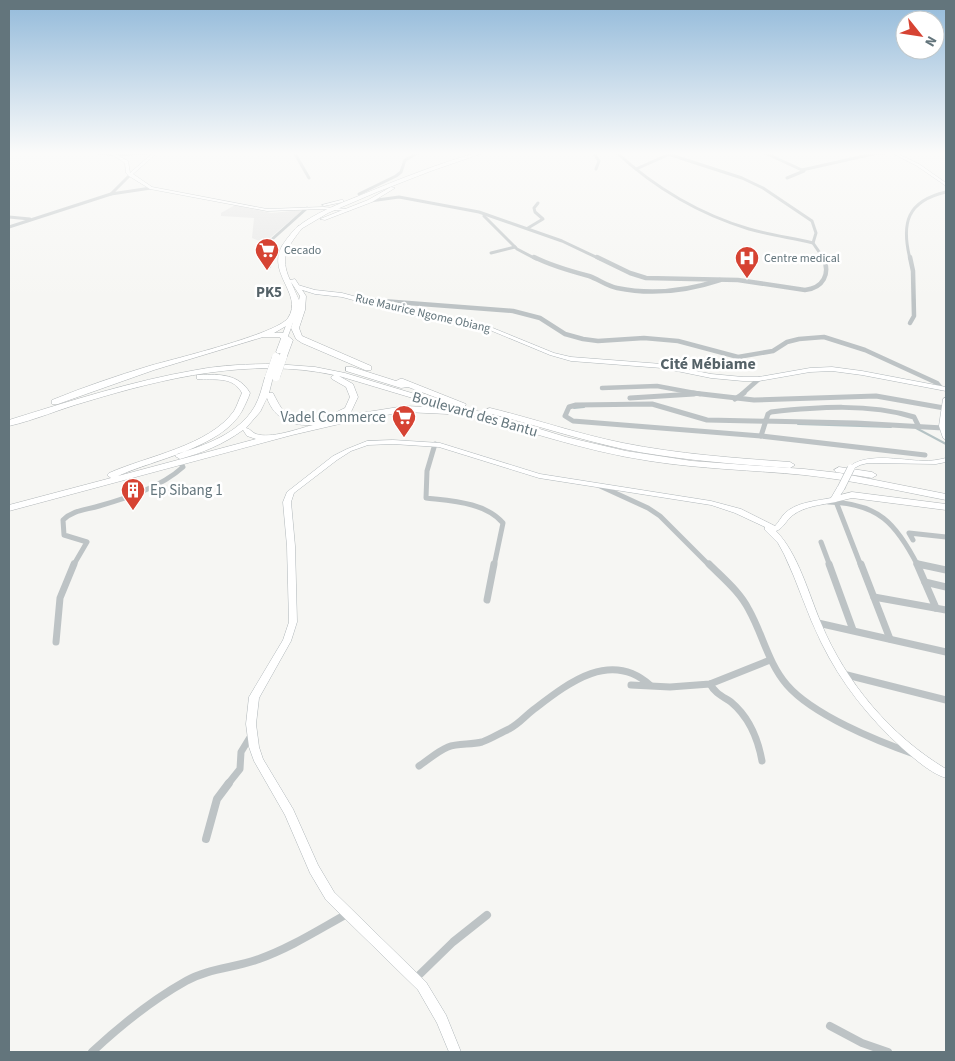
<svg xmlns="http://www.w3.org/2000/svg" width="955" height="1061" font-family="'Source Sans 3',sans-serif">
<rect width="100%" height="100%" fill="#f6f6f3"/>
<path fill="#e7e7e6" d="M235,205L271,213L303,210L264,243L252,238L254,218L221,216V213Z"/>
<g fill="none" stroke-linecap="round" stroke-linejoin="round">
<g stroke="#b5c3c5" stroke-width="2">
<path d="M574,408L584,407"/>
<path d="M798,424L891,427"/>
<path d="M916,428L946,444"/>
</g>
<g stroke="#b0b7ba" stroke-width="1">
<g id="secondary">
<path d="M108,152H112L128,161L130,173L154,152H158L133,174L152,187L267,209L323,207L348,209L350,210L348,211L323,209L267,211L150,189L129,176L126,173L125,163Z"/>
<path d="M890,152H894L919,164L946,183V186L917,166Z"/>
<path d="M341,200H343V202L324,206L322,205Z"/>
<path d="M298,285L315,290L342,293L409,311L483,324L554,353L571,357L662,364L711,374L743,377H759L810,368L832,367L862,371L946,387V391L862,375L832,371L810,372L759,381H743L711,378L662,368L571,361L550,355L480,326L409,315L342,297L315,294L296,288L295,287Z"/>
<path d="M946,397V440L943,438L939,426L943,399Z"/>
<path d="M393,440L440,443L540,474L711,501L741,509L775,526C779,522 781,517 785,513C797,502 816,501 831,498L838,486H844L845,488L836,502C821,505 805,506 793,515C786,520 784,528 776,531C798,553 809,595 821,623C846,683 891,736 946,769V778C930,773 915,759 902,748C869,718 841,683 821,642C807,614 798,583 784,554L778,543L765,530V527L735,513L711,505L539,478L439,447L393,444L368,445L351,451L337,460L294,493L291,502L295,546L297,622L291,641L259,698L256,724L259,747L263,759L293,809L318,865L334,892L426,982L446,1015L461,1052H449L437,1023L418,990L326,900L310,873L285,815L254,761L249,747L246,724L249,697L283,640L289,622L287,546L283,502L287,492L333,456L347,449L367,441Z"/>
<path d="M946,458V462L936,464L868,463L860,465L851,470L848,468C864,452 901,460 923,461C931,461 938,460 946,458Z"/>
</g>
</g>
<g stroke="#b1b7b9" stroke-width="1">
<g id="primary">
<path d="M480,152H486L431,171L377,192L328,213L301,229L296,228C314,213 339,204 361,195C400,179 439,163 480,152Z"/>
<path d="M391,187L395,188L372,202L325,220L320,219L368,200Z"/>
<path d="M291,318L294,320L282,352L281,353H277L276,352L288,320Z"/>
</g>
</g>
<g stroke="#b1b6b8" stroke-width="1">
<g id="highway">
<path d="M299,226L302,228C288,247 279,256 290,280L295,279L306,296L305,310L299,328L302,336L371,366V370H365L302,343L296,339L291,328L293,322L274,333H284L293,340L286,359H280L279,357L285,341L279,337H263L154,370L58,404H52V400C84,387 116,376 149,366C173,359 277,334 288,318C305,293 261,271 286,240C290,235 294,229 299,226ZM291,282L300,296L299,300Z"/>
<path d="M275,364L315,367L345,373L435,400L504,418L566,437L626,451L692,461L804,469L840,473L946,494V500C899,491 852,480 804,475C753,470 701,469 650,461C582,451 517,427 451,410V413L448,414L405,412L361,419L292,435L9,511V505L111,478L107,475L109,473C147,456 209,446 234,411C237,406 239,399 242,393C232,375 214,381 197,379V375H200C220,374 239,374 250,393C248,399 245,405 242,411C221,448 155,459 118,476L256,439L247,436L243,430C224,444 202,453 180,459L175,456L177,454C205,445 239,434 255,406C260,397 262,387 265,377L269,375L273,377L269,393H273C285,417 289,421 317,419L320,420L321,423L361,413L405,406L446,408L339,376L353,384L358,397L351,412L331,421L327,418L328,416L345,408L350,397L346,387L332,379L331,377L334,375C252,357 164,378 85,402C60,409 35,420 9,426V420C70,401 132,381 196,370C222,365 249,364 275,364ZM267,398C275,420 292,426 313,425C297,429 271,439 256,434C251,432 251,429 246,428L260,412Z"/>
<path d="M346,367H352L396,381L400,379H403L466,404L465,406H459L408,387L401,388L346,371Z"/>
<path d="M490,408C535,419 578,434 623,443C678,454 734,458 790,462L795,465L790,468C734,464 678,460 623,449C577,439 533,424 487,413V409Z"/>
<path d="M839,467L872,472L877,475L872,478L836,472L834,470Z"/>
<path d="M852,492L946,504V510L852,498L835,502L830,499L832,497Z"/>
</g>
</g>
<g stroke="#bdc3c5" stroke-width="3">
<path d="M92,152L117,155L155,152"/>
<path d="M294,152L309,178"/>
<path d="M593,152L599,161L596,169"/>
<path d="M616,152C654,187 699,214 749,229C770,235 792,238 813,243L824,259"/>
<path d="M763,152L804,171L787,178"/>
<path d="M671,155L742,178L763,188L812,221L816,233L813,243"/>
<path d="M636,169L672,153"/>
<path d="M802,170L873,154L893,152"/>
<path d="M130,175L111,194L151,188"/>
<path d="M359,194L396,176L401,172L405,160L420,152"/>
<path d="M370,201L399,197L479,212L562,241L600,259"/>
<path d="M484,216L517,249L536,259"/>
<path d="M9,217L30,219"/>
<path d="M9,227L111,194"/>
<path d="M528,228L543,219L535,212L534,208L538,203"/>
<path d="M491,253L515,247"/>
<path d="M268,259L264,251L269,242L307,208"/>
<path d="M910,259C901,223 907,201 946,192"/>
</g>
<g stroke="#bdc3c5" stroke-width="4.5">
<path d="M267,257L269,266"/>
<path d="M534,257C552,266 570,271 589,276C598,279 607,286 617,288C651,295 687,291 720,280"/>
<path d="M597,257L630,273L646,278L738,280L805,290C823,288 831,274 823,257"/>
<path d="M910,257L913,271L914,316L910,323"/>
<path d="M356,299L513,311L540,318L565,334L583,339L598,341L644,338L678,341L738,357L773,351L787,342L799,339L824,337L865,350L937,383L941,388"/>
<path d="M602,388L657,386L700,394"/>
<path d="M742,394L759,379"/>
</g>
<g stroke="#bdc3c5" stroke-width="5">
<path d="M693,393L754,400L876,396L944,408"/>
<path d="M630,398L694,394"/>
<path d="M735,399L744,393"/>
<path d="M761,436L768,414L771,412C817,407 869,403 914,417L919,427"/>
<path d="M435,444L427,471L426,498C451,501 485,502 503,523L494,566"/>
<path d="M925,455L761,436L573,421L565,416L569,407L576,405L652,404L707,420L856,423L943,428"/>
<path d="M600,486L648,508L660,516L710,566"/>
<path d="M835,499L861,566"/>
<path d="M828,502C878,503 896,523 918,566"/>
<path d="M913,540L909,533L946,537"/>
<path d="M821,542L830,566"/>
<path d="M916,564L925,566"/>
<path d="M73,566L87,542L64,535L63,520C73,510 86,510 99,506C127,498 161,487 183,467L180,462"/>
</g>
<g stroke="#bdc3c5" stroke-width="7">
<path d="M709,564C724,579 740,592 749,610C763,635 768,663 787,685C813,715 877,741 914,754"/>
<path d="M829,564L853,630"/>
<path d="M861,564L890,639"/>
<path d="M917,564L936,608"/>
<path d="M918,564L946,570"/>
<path d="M925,582L946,587"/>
<path d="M874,597L946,610"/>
<path d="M487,600L494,564"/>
<path d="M818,623L946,652"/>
<path d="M56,642L60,598L74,564"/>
<path d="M843,674L946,700"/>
<path d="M710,684C715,693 722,696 731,702C749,717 758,739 762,761"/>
<path d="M631,685L670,687L710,684L770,660"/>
<path d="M419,766C428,760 438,751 448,747C458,743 471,745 482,742C491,739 500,733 509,729C519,724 524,717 533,710C567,684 610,649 650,685"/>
<path d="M228,784L240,769L241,752L252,734"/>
</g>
<g stroke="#bdc3c5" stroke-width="8">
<path d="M206,839L217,799L229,783"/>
<path d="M415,979L453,942L487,915"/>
<path d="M830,1026L862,1043L888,1052"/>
<path d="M92,1052C121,1025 152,1000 186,981C209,968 235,968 259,959C290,948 318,930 347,914"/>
</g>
<use href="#secondary" fill="#fff" fill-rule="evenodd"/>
<use href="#primary" fill="#fff" fill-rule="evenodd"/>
<use href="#highway" fill="#fff" fill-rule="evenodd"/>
<g stroke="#b0b7ba" stroke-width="8" stroke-linecap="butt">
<path id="secondary-bridge" d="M841,488L851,468"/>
</g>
<g stroke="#b1b6b8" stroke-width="8" stroke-linecap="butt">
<g id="highway-bridge">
<path d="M269,377L276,357"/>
<path d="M276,377L283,357"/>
</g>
</g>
<use href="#secondary-bridge" stroke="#fff" stroke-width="7"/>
<use href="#highway-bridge" stroke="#fff" stroke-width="8"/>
</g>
<linearGradient id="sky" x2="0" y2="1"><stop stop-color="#93bada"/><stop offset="0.51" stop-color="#fbfbfa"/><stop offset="1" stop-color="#fbfbfa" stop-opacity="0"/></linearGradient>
<rect width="955" height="300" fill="url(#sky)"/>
<defs>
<g id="supermarket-pin" transform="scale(1.25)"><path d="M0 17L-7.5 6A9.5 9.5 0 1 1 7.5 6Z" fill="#d64333" stroke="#fff"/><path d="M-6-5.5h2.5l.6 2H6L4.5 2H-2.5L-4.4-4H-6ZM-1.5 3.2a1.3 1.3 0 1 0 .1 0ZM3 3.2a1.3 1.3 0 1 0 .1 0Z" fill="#fff"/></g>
<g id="hospital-pin" transform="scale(1.25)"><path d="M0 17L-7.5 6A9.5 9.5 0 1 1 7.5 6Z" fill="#d64333" stroke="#fff"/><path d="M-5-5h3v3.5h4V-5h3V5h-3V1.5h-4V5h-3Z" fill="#fff"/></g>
<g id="building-pin" transform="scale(1.25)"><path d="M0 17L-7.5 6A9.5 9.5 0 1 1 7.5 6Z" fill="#d64333" stroke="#fff"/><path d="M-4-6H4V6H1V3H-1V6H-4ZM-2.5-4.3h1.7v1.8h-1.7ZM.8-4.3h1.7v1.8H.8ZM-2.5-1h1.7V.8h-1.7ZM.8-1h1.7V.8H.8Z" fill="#fff"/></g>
</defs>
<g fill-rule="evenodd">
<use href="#supermarket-pin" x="267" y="250"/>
<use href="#hospital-pin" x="747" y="258"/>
<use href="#supermarket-pin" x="404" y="417"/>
<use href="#building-pin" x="133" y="490"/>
</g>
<g text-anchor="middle" stroke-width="5" stroke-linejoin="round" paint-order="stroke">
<g font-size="12" fill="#63757c" stroke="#fff" text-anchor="start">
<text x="284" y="254">Cecado</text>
<text x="764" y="262">Centre medical</text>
</g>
<g font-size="12" fill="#63757c" stroke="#fff">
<text transform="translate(423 313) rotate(13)" y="4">Rue Maurice Ngome Obiang</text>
</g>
<g font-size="15" font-weight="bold" fill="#556268" stroke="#fff">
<text x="269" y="297">PK5</text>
</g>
<g font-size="15" fill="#63757c" stroke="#fff">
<text transform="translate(475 414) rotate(16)" y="5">Boulevard des Bantu</text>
</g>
<g font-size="15" fill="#63757c" stroke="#fff" text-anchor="end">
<text x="386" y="422">Vadel Commerce</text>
<text x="150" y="495" text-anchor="start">Ep Sibang 1</text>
</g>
<g font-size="16" font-weight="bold" fill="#556268" stroke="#fff">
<text x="708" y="369">Cité Mébiame</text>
</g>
</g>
<rect width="955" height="1061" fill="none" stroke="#63757c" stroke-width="20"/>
<g transform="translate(920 35) rotate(120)"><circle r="24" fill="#ffffff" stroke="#c1c8cb"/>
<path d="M0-4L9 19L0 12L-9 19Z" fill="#d64333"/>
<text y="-8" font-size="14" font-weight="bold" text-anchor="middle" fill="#63757c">N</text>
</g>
</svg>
